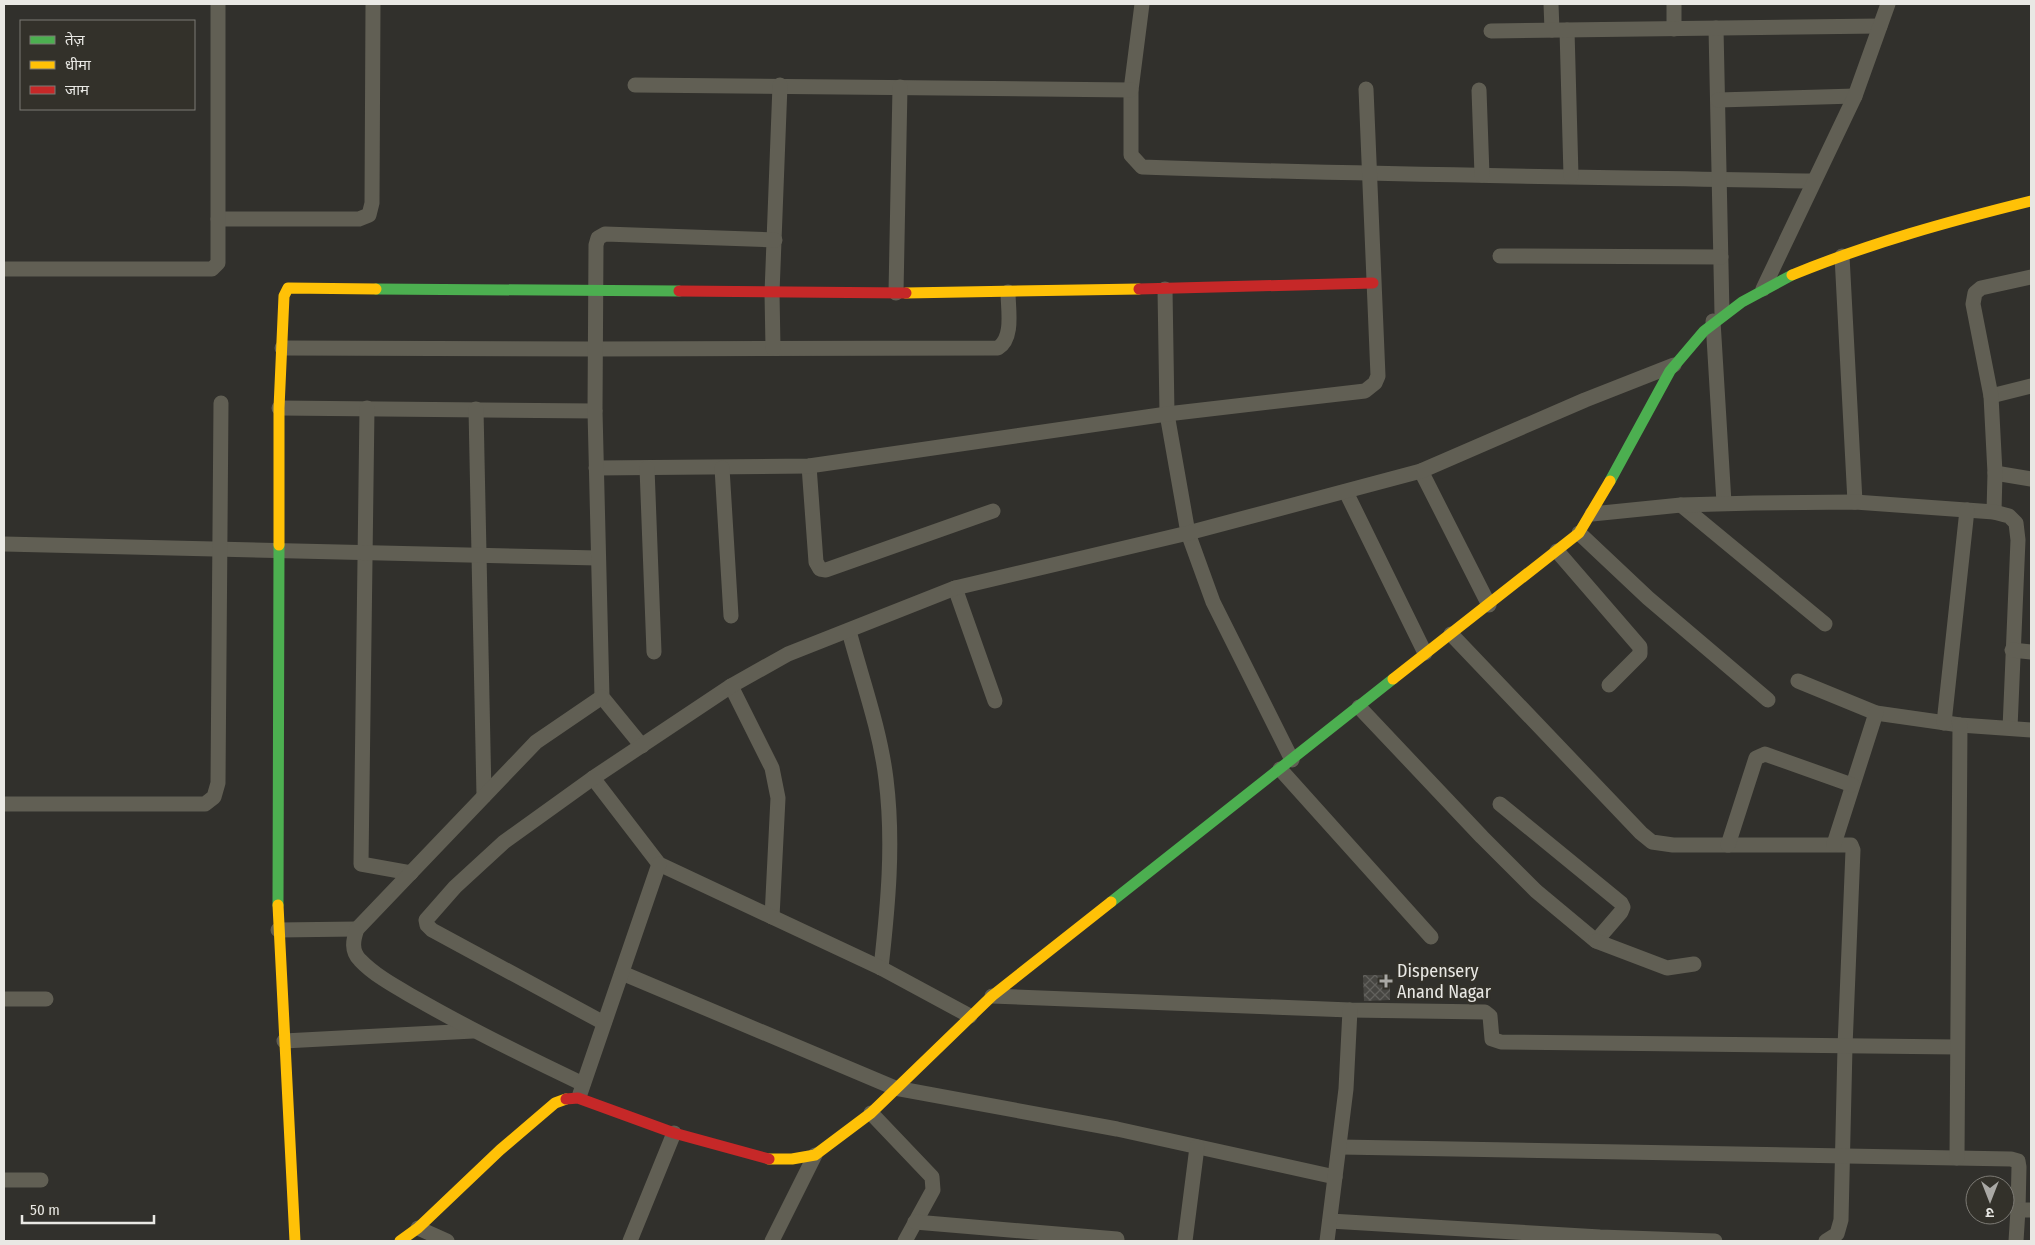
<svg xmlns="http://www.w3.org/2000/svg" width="2035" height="1245" font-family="'Fira Sans Condensed','Noto Sans Devanagari',sans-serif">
<defs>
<pattern id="building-cross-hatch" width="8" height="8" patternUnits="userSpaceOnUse" patternTransform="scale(1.25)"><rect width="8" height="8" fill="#474642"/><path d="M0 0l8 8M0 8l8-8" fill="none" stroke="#62615d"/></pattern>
</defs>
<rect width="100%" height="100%" fill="#31302c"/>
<path fill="url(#building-cross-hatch)" d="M1363,975H1390V1000L1364,1001Z"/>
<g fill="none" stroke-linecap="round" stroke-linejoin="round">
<g stroke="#615f54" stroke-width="15">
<path d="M1142,4L1131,90V155L1142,167C1366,175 1590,177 1814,181"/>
<path d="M1551,4L1552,30"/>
<path d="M1674,4V29"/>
<path d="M1716,28L1722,314"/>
<path d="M1567,30L1571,176"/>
<path d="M1491,31L1880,26"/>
<path d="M635,85L1131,90"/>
<path d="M1479,90L1482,175"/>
<path d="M1718,100L1855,96"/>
<path d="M218,219H359L369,215L372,203L373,4"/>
<path d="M1500,256L1721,257"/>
<path d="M1842,256L1855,502"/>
<path d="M4,269H212L218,263V4"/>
<path d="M1165,289L1167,414L1188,533L1213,602L1292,760"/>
<path d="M1763,289L1855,96L1888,4"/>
<path d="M896,293L900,87"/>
<path d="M1713,321L1724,503"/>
<path d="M282,348L595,349L998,348C1014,338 1008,309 1008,292"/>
<path d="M773,348L772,293L780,85"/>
<path d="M1991,396L2031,386"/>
<path d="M279,408L595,411"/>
<path d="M367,408L361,864L411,873"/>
<path d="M476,409L484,796"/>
<path d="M809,466L816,562L820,569L826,570L993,511"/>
<path d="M596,468L809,466L1167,414L1365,391L1375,383L1378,376L1366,89"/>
<path d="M647,468L654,652"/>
<path d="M722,468L731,616"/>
<path d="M1421,471L1489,605"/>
<path d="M1995,473L2031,479"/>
<path d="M1346,492L1425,653"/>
<path d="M1681,505L1825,624"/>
<path d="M1994,512L1995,473L1991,396L1973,304L1975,293L1981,288L2031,277"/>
<path d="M1592,514L1681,505L1754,503L1855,502L1994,512L2009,516L2016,523L2018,540L2010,728"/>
<path d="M1579,533L1648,598L1768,700"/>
<path d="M4,544L598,558"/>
<path d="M1557,551L1640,647V654L1609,685"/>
<path d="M955,588L995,701"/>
<path d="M849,631C862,680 880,729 886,779C894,843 888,905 881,968"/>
<path d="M1451,634L1641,833L1652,842L1673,845H1851L1853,850L1845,1047L1841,1220L1837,1234L1826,1241"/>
<path d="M2012,650L2031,652"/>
<path d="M1798,681L1876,713L1960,725L2031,730"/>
<path d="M731,686L772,768L778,798L772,917"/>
<path d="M1359,707L1482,837L1536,891L1596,941L1621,912L1623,907L1621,903L1500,804"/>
<path d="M1944,723L1967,510"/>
<path d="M642,746L602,697L595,411L596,245L598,238L605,234L775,240"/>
<path d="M1280,769L1431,937"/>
<path d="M593,778L659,864L881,968L970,1016"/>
<path d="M4,804H205L214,797L218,783L221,403"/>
<path d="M1834,844L1876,713"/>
<path d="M1728,845L1756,758L1765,754L1852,785"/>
<path d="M278,930L357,929"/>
<path d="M1596,941L1667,968L1694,964"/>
<path d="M622,973L895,1088L1117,1129L1335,1177"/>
<path d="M992,996L1350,1010L1485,1012L1490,1016L1492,1039L1501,1042L1957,1047"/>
<path d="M4,999H46"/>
<path d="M604,1023L432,930L427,925L426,920L455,887L504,842L593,778L731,686L788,654L955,588L1188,533L1421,471L1585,400L1674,365"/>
<path d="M284,1041L473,1031"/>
<path d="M583,1084C526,1057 471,1030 417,999C398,988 375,976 360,960C351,951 353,940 357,929L536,742L602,697"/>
<path d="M580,1094L659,864"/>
<path d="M871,1113L932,1177L933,1190L905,1241"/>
<path d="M1340,1147L2011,1159L2018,1161L2019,1167L2018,1210"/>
<path d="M1957,1158L1960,725"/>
<path d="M4,1180H41"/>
<path d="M1330,1221L1600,1237L1715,1241"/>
<path d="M915,1222L1117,1239"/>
<path d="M418,1228L447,1241"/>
<path d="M630,1241L674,1133"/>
<path d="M772,1241L815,1155"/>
<path d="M1185,1241L1197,1147"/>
<path d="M1327,1241L1346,1089L1350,1010"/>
<path d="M2016,1241L2018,1210H2031"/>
</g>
<g stroke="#4caf50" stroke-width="11">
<path d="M376,289L679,291"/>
<path d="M1610,481L1670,371L1704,331L1742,302L1792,275"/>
<path d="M1111,902L1393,679"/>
<path d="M278,905L279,545"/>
</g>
<g stroke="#ffc107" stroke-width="11">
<path d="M1792,275C1870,243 1950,221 2031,201"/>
<path d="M906,293L1139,289"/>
<path d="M279,545V408L284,296L288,288L376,289"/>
<path d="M1393,679L1579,533L1610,481"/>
<path d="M278,905L295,1241"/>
<path d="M769,1159H792L815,1155L871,1113L992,996L1111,902"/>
<path d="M400,1241L418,1228L500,1150L555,1103L566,1099"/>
</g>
<g stroke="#c62828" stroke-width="11">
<path d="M1139,289L1373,283"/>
<path d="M679,291L906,293"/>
<path d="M566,1099L578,1098L674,1133L769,1159"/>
</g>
</g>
<path fill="#a9a8a4" stroke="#33312a" stroke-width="2" d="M1383.5 973.5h5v5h5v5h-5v5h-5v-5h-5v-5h5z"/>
<g text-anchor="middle" stroke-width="5" stroke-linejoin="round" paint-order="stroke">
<g font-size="18" fill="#e9e8e4" stroke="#33312a" text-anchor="start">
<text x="1397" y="977">Dispensery<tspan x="1397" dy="21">Anand Nagar</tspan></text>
</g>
</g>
<rect width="2035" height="1245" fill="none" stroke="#e9e8e4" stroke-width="10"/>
<rect x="20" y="20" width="175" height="90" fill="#33312a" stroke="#7c7a74"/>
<rect x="30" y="36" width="25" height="8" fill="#4caf50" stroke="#7c7a74"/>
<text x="65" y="45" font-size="15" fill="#e9e8e4">तेज़</text>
<rect x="30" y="61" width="25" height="8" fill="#ffc107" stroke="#7c7a74"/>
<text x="65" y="70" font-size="15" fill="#e9e8e4">धीमा</text>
<rect x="30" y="86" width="25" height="8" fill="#c62828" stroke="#7c7a74"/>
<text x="65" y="95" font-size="15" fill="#e9e8e4">जाम</text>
<g transform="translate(1990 1200) rotate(180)"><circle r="24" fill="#33312a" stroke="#7c7a74"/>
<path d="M0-4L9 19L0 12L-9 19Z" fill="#a9a8a4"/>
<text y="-8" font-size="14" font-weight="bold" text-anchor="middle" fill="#e9e8e4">उ</text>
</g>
<path d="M22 1215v8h132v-8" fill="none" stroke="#e9e8e4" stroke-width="2.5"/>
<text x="30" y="1215" font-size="15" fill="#e9e8e4" stroke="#33312a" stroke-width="4" paint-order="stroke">50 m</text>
</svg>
